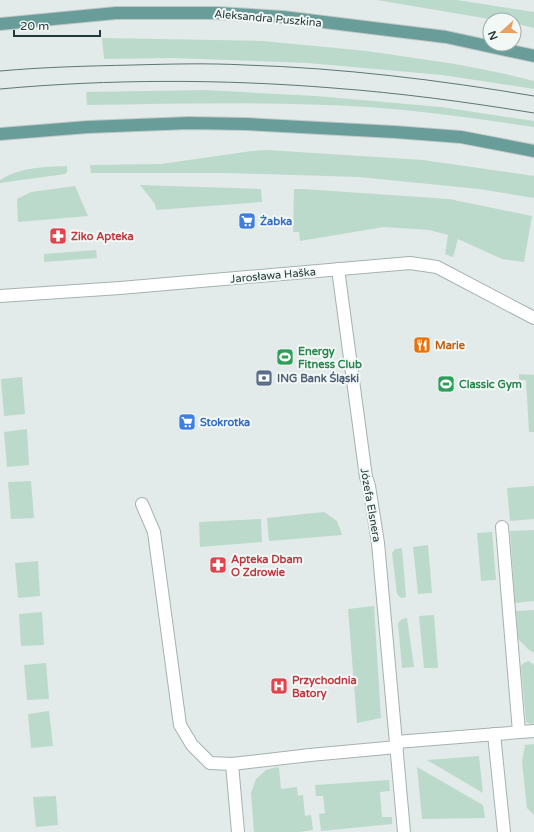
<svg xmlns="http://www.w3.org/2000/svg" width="534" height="832" font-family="'Varela Round',sans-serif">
<rect width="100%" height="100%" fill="#e2ebe9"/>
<g fill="#bcdacb">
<path d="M377,0H457L534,12V28L514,23V20H495Z"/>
<path d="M102,38L263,41L367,51L455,64L501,73L534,81V89L442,75L308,63L172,58L104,59Z"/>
<path d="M205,90L316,96L441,107L534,121V127C479,119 424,111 368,107C275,101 180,104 87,105L86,92Z"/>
<path d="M267,150L423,160L534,176V198L479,189L359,177L226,173H91L90,165L161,164L252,151Z"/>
<path d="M67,166V172L65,174L0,183V180C20,167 44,167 67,166Z"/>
<path d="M140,185L261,189L262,202L156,210L155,204Z"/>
<path d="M75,186L88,216L18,222L17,199L31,192Z"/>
<path d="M294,189H303L449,199L532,216L524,262L502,259L458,239L453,257L445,254L448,235L429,230L384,227L300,241L299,232H293Z"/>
<path d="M96,250L97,258L44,262V254Z"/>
<path d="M519,374L534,375V432H529L526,380H519Z"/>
<path d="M22,377L25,414L4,416L1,379Z"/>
<path d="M27,429L29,465L7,467L4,432Z"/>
<path d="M31,481L34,518L11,519L8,482Z"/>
<path d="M534,486V519L510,521L507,488Z"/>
<path d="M324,512L337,521L342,535L269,541L267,518Z"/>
<path d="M261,519L262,542L200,547L199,522Z"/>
<path d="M534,530V601L515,603L510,531Z"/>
<path d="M492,532L496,580L481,581L477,533Z"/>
<path d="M428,545L432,593L418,594L413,547Z"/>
<path d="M402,548L406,597L401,598L397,594L392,553L395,549Z"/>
<path d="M38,561L40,596L18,598L15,563Z"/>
<path d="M374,606L381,718L357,723L348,609Z"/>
<path d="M534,610V653L528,649L518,639L516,611Z"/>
<path d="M42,612L44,645L21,646L19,614Z"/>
<path d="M434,615L438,668H424L419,616Z"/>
<path d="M407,618L414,667L402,668L398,623L402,619Z"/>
<path d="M529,661L534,665V723L531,724L526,722L521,666L524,663Z"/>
<path d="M46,663L49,699L27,700L24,665Z"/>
<path d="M49,711L53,746L31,748L28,714Z"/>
<path d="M534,744V815L527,808L522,762L525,745Z"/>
<path d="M479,756L483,793L427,760Z"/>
<path d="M277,767L279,768L281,789L297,787L298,796L303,795L305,816L311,815L313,830L299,832H254L251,793L256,779L266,770Z"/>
<path d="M417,767L483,805L485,818L422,819Z"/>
<path d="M389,780L390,791L380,792L382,817H392V824L321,831L319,814L325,813L323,796H316L315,785Z"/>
<path d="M56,796L58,825L36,827L33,797Z"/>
</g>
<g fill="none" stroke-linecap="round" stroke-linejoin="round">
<g stroke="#a5b2b1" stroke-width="14">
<g id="minor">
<path d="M338,269L366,477L369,486L378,543L404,832"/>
<path d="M0,296L120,288L410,263L437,267L534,318"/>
<path d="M142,504L154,532L180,725L192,745L210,763L232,764L310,755L397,747"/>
<path d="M502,527L519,732"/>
<path d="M494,734L504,832"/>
<path d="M396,742L534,731"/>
<path d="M232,764L238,832"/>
</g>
</g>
<g stroke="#c1c8c8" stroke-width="14">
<g id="major">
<path d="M0,24L116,13H217L283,17L446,37L534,56"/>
<path d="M0,134L88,127L189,123L246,124L395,132L461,137L534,151"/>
</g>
</g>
<use href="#minor" stroke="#fff" stroke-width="12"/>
<use href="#major" stroke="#699d9a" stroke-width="12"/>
<g stroke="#5e7674" stroke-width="1">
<path d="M0,71C44,67 89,66 133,65C170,64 208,63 245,65C342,68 439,80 534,96"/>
<path d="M0,89C110,79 222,79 333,88C400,93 467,102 534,113"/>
</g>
</g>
<defs>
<g id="supermarket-square" transform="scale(0.9)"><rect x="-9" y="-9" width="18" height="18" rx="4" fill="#3f7fe0" stroke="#f2f8f6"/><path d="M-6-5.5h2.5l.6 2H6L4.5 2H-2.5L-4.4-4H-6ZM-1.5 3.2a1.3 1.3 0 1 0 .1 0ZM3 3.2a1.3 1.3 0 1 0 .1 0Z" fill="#fff"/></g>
<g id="pharmacy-square" transform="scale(0.9)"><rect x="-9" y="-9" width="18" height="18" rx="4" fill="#e0444e" stroke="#f2f8f6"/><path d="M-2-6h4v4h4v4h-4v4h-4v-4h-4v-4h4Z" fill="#fff"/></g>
<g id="restaurant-square" transform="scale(0.9)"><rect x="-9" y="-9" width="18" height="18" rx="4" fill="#e8710a" stroke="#f2f8f6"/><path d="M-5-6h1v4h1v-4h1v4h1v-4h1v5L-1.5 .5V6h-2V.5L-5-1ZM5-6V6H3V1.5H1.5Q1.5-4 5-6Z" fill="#fff"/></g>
<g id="stadium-square" transform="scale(0.9)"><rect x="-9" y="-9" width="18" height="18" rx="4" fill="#2e9e5b" stroke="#f2f8f6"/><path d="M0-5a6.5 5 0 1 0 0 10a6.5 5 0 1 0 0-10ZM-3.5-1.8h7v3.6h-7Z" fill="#fff"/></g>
<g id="bank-square" transform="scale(0.9)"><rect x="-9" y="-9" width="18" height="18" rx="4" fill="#5c6f8a" stroke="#f2f8f6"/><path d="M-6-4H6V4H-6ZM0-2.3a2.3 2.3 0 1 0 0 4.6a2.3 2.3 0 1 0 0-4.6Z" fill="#fff"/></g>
<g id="hospital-square" transform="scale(0.9)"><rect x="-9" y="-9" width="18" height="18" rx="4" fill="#e0444e" stroke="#f2f8f6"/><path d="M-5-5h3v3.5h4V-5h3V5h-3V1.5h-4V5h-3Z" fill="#fff"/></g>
</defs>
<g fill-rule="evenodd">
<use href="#supermarket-square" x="247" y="221"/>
<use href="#pharmacy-square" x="58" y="236"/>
<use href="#restaurant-square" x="422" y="345"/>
<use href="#stadium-square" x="285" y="357"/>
<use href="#bank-square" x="264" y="378"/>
<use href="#stadium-square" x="446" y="384"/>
<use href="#supermarket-square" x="187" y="422"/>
<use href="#pharmacy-square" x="218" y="565"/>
<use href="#hospital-square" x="279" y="686"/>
</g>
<g text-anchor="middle" stroke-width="4" stroke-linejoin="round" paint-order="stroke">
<g font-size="11" fill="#233a39" stroke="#f2f8f6">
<text transform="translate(268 18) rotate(5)" y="4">Aleksandra Puszkina</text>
<text transform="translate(273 275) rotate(-5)" y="4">Jarosława Haška</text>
<text transform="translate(371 505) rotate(80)" y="4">Józefa Elsnera</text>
</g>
<g font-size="11" font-weight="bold" fill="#366cbe" stroke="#f2f8f6" text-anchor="start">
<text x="260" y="225">Żabka</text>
<text x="200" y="426">Stokrotka</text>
</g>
<g font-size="11" font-weight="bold" fill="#be3a42" stroke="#f2f8f6" text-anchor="start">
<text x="71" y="240">Ziko Apteka</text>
<text x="231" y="563">Apteka Dbam<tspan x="231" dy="13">O Zdrowie</tspan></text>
<text x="292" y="684">Przychodnia<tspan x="292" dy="13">Batory</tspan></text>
</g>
<g font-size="11" font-weight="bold" fill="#c56008" stroke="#f2f8f6" text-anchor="start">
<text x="435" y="349">Marie</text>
</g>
<g font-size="11" font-weight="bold" fill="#27864d" stroke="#f2f8f6" text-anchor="start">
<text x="298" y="355">Energy<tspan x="298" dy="13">Fitness Club</tspan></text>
<text x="459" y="388">Classic Gym</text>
</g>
<g font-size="11" font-weight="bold" fill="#4e5e75" stroke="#f2f8f6" text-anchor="start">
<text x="277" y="382">ING Bank Śląski</text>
</g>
</g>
<g transform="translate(502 32) rotate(249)"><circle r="19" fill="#f2f8f6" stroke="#9facaa"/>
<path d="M0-3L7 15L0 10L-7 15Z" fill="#e79f63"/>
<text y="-6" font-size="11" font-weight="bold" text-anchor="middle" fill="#233a39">N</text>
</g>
<path d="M14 30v6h86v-6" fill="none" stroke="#233a39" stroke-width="2"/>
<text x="20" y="30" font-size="12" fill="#233a39" stroke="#f2f8f6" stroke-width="3" paint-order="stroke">20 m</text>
</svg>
